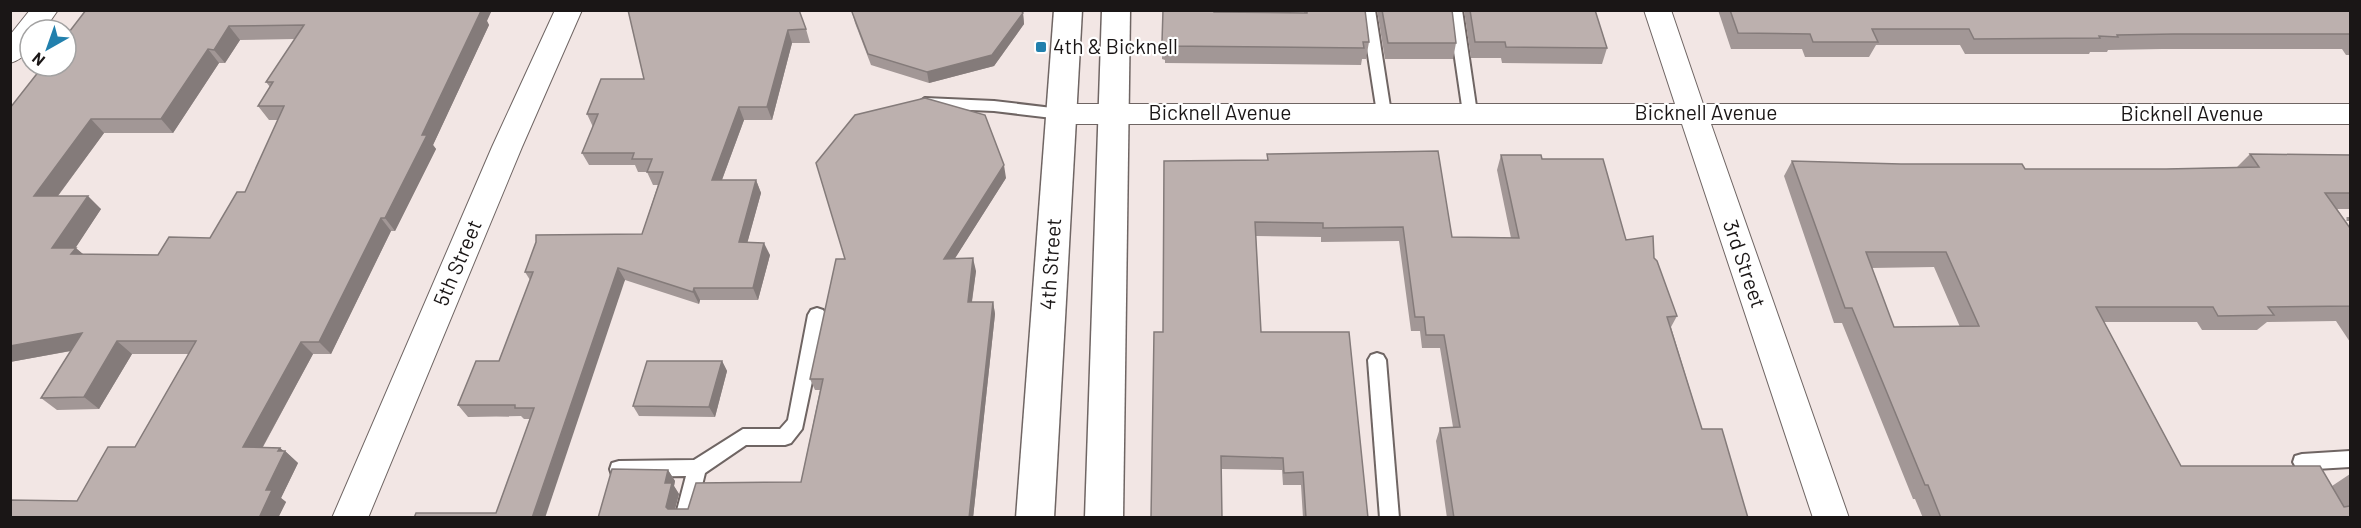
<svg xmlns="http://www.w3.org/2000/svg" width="2361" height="528" font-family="Barlow,sans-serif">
<rect width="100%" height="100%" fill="#f2e6e4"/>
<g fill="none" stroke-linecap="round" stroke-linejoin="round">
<g stroke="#6f6563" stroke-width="4">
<g id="lane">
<path d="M1361,10H1375L1391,113L1389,117H1379L1377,113Z"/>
<path d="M1448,10H1462L1477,113L1475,117H1465L1463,113Z"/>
<path d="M925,98L994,101L1061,109L1066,110L1069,114L1066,118L1061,119L994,111L925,108L918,103Z"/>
<path d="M817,308L823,310L826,315L802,429L791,443L785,445H746L705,473L694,518H675L686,476L619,477L612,475L610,469L612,463L619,461L694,460L743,429H780L788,420L808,315L811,310Z"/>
<path d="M1377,353L1383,355L1386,360L1399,518H1380L1368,360L1371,355Z"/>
<path d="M2350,451V467L2316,469L2344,518H2324L2293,462L2295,456L2302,454Z"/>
</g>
</g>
<g stroke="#6f6563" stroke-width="2">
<g id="street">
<path d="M30,10H58L44,30H30C30,46 28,58 10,63V35Z"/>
<path d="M555,10H582L522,147L368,518H332L492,147Z"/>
<path d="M1644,10H1671L1703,104H2350V124H1711L1849,518H1813L1682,124H1061L1051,121L1047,114L1051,107L1061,104H1675Z"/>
</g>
</g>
<g stroke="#6f6563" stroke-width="3">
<g id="secondary">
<path d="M1054,10H1082L1054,518H1016Z"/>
<path d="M1102,10H1130L1123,518H1085Z"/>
</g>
</g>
<path stroke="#98908e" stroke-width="4" stroke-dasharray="3 4.5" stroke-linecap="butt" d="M2339,219H2350"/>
<use href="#lane" fill="#fff" fill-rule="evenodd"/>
<use href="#street" fill="#fff" fill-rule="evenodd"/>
<use href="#secondary" fill="#fff" fill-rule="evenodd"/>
</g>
<g fill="#a29796" fill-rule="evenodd">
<path d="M86,10L487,21L489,25L433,145L436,149L395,231H391L331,354H313L263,447L280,448L283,451H285L298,463L281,498L286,502L278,518H10L77,501L135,447L189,354H132L99,409L57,410L41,398L71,351L10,362ZM295,39L266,82L270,87L258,106L269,120H278L245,192L210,238L158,255H84L75,248L101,209L58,196L104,133H173L219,63H225L240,40Z"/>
<path d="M628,10L806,29L810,43H792L772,120H744L722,180H756L761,193L747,243L770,255L758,300H700L699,304L625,280L496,513L530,419H524L521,416L468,417L458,405L499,361L530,280L525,272L642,234L658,185H653L647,172H638L635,165H589L582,153L593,127L587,114L644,79Z"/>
<path d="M1304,10H1365L1369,42L1366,59H1362L1361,65L1165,63V60L1162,59V42L1214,12L1304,13Z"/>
<path d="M1377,10H1452L1456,43L1453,59H1385Z"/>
<path d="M1464,10H1595L1607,48L1602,64L1502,63L1501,58H1471Z"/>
<path d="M1718,10H2350V55H2346L2342,49H2162L2108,50L2107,52H2090L2089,54H1965L1960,45H1876L1869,57H1805L1802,49H1731Z"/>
<path d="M852,12L1023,13L1024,24L994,66L929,83L871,65L855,23Z"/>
<path d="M1267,154L1452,237L1511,238L1497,170L1501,155L1542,159L1626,240L1654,258L1677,316L1671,327L1702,429L1748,518H1447L1436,441L1440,428L1453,427L1440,348H1422L1420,331H1411L1399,241L1321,242V237L1256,236L1261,332L1368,518H1303L1301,485H1283L1282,470L1222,469L1163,332L1267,160Z"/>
<path d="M2250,154L2350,155V209H2337L2350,228V342L2336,321L2267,322L2257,330H2202L2197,322H2104L2181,466L2332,486L2350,474V518H1923L1915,499H1913L1842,323H1834L1784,176L1792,161L2025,169H2166L2237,167ZM1934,267L1960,327H1894L1871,268Z"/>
<path d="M1006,178L955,258L976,271L972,302H993L995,314L973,518H598L668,470L675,481L674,486L679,494L675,509H688L801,482L820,390H815L810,379L845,259Z"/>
<path d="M722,361L727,371L715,417L639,416L633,406Z"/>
</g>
<g fill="#847b7a">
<path d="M477,10H492L487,21L489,25L433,145L436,149L395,231L385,218Z"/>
<path d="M1023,13L1024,24L994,66L929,83L927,72Z"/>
<path d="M229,26L240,40L225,63L214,50Z"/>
<path d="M788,30L792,43L772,120L767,107Z"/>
<path d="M208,49L219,63L173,133L161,119Z"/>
<path d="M739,107L744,120L717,193L712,180Z"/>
<path d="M91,119L104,133L48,209L34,196Z"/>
<path d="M1004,165L1006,178L947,271L944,259Z"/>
<path d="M756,180L761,193L744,255L739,242Z"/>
<path d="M88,196L101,209L67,261L52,248Z"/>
<path d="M381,218L391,231L331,354L319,342Z"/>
<path d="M764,243L770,255L758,300L753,288Z"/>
<path d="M76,248L91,261L71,254Z"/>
<path d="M973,258L976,271L970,314L968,302Z"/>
<path d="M618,268L625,280L545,518H532Z"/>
<path d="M694,288L700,300L699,304L693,292Z"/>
<path d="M993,302L995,314L973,518H969Z"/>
<path d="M82,333L97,346L10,362V346Z"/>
<path d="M117,341L132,354L99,409L84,397Z"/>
<path d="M301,342L313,354L256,459L243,447Z"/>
<path d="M722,361L727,371L715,417L709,407Z"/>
<path d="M280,448L285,452V451L298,463L281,498L286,502L278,518H259L266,490Z"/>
<path d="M668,470L675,481L674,486L679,494L673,517L666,507L665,483Z"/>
</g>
<g fill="#bcb0ae" stroke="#847b7a" stroke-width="1.5" fill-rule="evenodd">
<path d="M86,10L481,11L422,135H427L385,218H381L319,342H301L243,447L280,448L278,451H285L266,490H272L259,518H10V500L77,501L108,447H135L196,341H117L84,397L41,398L82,333L10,346V108L43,66H66V36ZM304,25L266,82H273L258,106H284L245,192H237L210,238L169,237L158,255L71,254L76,248H52L88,196H34L91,119H161L208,49L214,50L229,26Z"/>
<path d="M628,10H799L806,29L788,30L767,107H739L712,180H756L739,242L764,243L753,288H694L693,292L618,268L532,518H414L416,513H496L534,408H515V405H458L476,361H499L533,272H525L536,242V235L642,234L663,172H647L652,159H632L634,153H582L598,114H587L601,79H644Z"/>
<path d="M854,10H1021L1023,13L992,55L927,72L868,54L852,12Z"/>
<path d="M1163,10H1214V12L1307,13V10H1365L1369,42H1363L1364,48L1165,46V42H1162Z"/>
<path d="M1382,10H1452L1456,43H1388Z"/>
<path d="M1470,10H1595L1607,48L1506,47L1505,42H1475Z"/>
<path d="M1730,10H2350V34H2174L2117,35L2118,37L2099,36L2100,38L1974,39L1969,29H1872L1878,42H1813L1810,34L1738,33Z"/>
<path d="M925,98L985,115L1004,165L944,259L973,258L968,302H993L969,518H598L612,469L668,470L665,483H672L666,507L668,509H688L696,483L801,482L823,379H810L836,259H845L816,163L855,115Z"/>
<path d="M1438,151L1452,237L1519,238L1501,155H1541L1542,159H1603L1626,240L1653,236L1654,258L1657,261L1677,316L1667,317L1702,429H1722L1748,518H1454L1440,428L1460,427L1444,335H1426L1424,317H1415L1403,227L1323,228V223L1255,222L1261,332H1349L1368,518H1306L1303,472L1284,473L1283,458L1221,456L1222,518H1151L1154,332H1163L1164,161L1268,160L1267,154Z"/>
<path d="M2250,154L2350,155V193H2325L2350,228V306L2268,307L2274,315L2218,316L2213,307H2096L2181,466H2320L2344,507L2350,506V518H1941L1928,485H1925L1852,308H1845L1792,161L1901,164H2022L2025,169H2166L2259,167ZM1866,252H1946L1979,326L1894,327Z"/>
<path d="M647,361H722L709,407L633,406Z"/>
</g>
<rect fill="#2280ad" stroke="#fff" stroke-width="2" x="1035" y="41" width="12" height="12" rx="3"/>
<g text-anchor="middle" stroke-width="4.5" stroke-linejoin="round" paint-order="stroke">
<g font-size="21" fill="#1a1616" stroke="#fff" text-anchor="start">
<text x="1053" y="54">4th &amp; Bicknell</text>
</g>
<g font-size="21" fill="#1a1616" stroke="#fff">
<text x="1220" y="120">Bicknell Avenue</text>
<text x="1706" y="120">Bicknell Avenue</text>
<text x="2192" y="121">Bicknell Avenue</text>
<text transform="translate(458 263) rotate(-67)" y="7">5th Street</text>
<text transform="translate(1051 264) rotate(-86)" y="7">4th Street</text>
<text transform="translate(1744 264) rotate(71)" y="7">3rd Street</text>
</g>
</g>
<rect width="2361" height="528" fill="none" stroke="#1a1616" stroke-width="24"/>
<g transform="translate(48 48) rotate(220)"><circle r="28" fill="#ffffff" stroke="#a3a2a2" stroke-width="1.5"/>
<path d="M0-4.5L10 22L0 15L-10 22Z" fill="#2280ad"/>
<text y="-9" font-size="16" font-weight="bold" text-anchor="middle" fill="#1a1616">N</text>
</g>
</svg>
